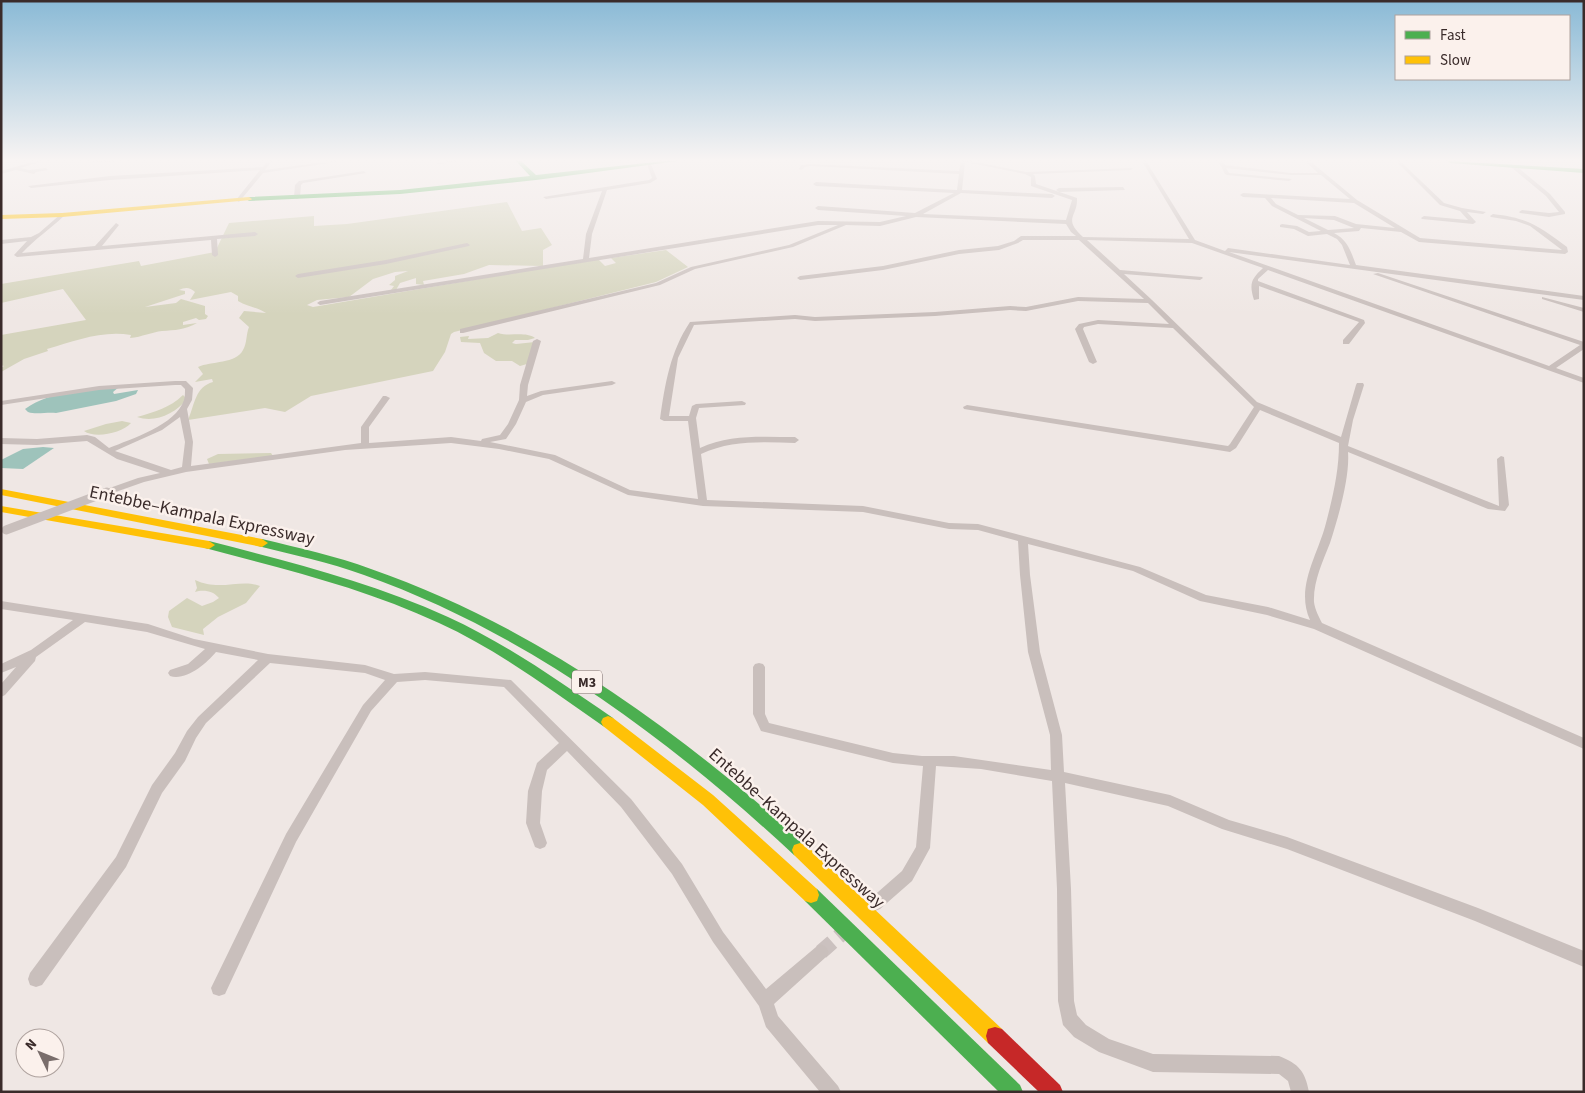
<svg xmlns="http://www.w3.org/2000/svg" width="1585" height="1093" font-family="'Source Sans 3',sans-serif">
<rect width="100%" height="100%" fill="#efe7e4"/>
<g fill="#d5d4bd">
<path d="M507,202L522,231L541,228L552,245L543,250V266L489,265L464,274L423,281L424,285L416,284V278L400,283L396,290H391L394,286L389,285L395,280V276L408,271L395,272L373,279L349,297L317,300L307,305L313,307L598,259L605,266L616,263L611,258L666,250L688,267L656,282L454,332L451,334L445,352L433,371L311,396L285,412L265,408L188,420C195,404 195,387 213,382L212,379L195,382L203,374L198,367C211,361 236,364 243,350C247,344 246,334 249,327L239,318L244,311L266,313C257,307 248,307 238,301V296L231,292L190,300L195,292C190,287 185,287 179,290L185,291V294L145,307L176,303L181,299L205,306V314L208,316L206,319L199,320L196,318L183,322V325L197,323C185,330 175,330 162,331C152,332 142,337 130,338L131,335C102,330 75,341 47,349L48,351L24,359L1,372V368L4,366L1,365V335L86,320L63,289L1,303V284L139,261L141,266L215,252L229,223L314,216V226L347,224Z"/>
<path d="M498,333C509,337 525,331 535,338L528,340H515L512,343L516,344L535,342L527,364L520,366L512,361H496L484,353L480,343L461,342L460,337L469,336L468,339L488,338Z"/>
<path d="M183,395L187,399C175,414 155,423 137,417C154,412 170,408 183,395Z"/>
<path d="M122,421L131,423C122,433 95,439 84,431L106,424Z"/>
<path d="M271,453L273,456L209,464L207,459L218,454Z"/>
<path d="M195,580C220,592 241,578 260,586L246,603L218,617L203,629L204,635L172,627L168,617L169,611L187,598L202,606L213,602L219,598C214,591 203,589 195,592L197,588Z"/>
</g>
<g fill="#9ec3bb">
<path d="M119,387L113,392L114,394L138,390L136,394L116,401L56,413C46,412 36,415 28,412L25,409C51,390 89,390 119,387Z"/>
<path d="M43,447L54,448L23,469L1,468V460L23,449Z"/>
</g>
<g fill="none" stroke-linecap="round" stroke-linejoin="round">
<path stroke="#cbc1bf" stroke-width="15" stroke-dasharray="15 8" stroke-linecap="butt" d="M821,952L846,930"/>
<g fill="#c9bfbc" fill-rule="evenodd">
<path d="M36,161H42L21,168L29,170L46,168L48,170L36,172L34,174L16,170L1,174V171Z"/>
<path d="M93,161H122L93,163L91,162Z"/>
<path d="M268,161H272L265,170L332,161H342L263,173L239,202L236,200L260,170L110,180L31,188L28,186L110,176L263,167Z"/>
<path d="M448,161H461L439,164L437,163Z"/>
<path d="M961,161H971L1026,172L1133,168L1131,170L1033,174L1035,176L1036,184L1077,198C1078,217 1062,218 1083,237L1189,239L1142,161H1146L1195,240L1225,251L1228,248L1350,265L1342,245L1337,239L1327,234L1308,236L1294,229L1280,227V225L1282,224L1297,226L1309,232L1321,231L1272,206L1265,198L1243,197L1240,195L1243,193L1350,199L1321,175H1291L1226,168L1229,173L1292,179L1289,181L1227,175L1225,174L1219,162L1223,161L1225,165L1291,173H1318L1305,161H1310L1357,200L1420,238L1562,250L1530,226L1516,221L1491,217L1490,216L1493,214C1528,218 1539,226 1567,247L1568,252L1565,254L1419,242L1401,232L1361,228L1359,231L1334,233C1348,240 1351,252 1356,265L1584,296V300L1229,252L1549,366L1580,345L1373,274L1378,273L1584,342V349L1556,368L1584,378V383L1268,270L1258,279V281L1364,320L1365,323L1349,344H1343V340L1359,322L1259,286V299L1254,300C1249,284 1251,279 1263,268L1192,243L1087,240L1120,270L1202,277L1203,278L1200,280L1124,274L1152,300L1257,402L1341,437L1356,385L1357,383H1363L1364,385L1353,420L1348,446L1499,506L1497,459L1501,456L1504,457L1509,505L1505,511L1488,509L1348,452C1350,478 1338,518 1330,543C1323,561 1313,582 1314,602C1315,610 1319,617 1322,623L1584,738V749L1314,629L1267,615L1200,601L1133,571L1028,544L1030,575L1040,652L1062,735L1064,772L1170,795L1229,820L1287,837L1478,908L1584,951V967L1475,921L1287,849L1222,829L1168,806L1065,783L1071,889L1074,1001L1077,1015L1086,1025L1109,1039L1153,1054L1279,1056C1299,1064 1305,1071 1309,1092H1291L1288,1081L1279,1074L1153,1072L1099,1052L1074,1037L1063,1025L1058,1001L1057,889L1052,781L981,769L936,766L930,848L912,881L880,909L875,911L870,909L868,904L870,899L902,871L916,847L923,766L893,763L765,732L761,731L753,714V667L755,664L759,663L763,664L765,667V714L769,723L893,753L922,756H954L1051,770L1050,735L1028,652L1020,575L1018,541L978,530L949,529L863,512L703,506L628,495L549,459L499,449L451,443L345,450L186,472L144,482L107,495L102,492L104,490L138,478L160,473L117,459L87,441L37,445L1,444V438L37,439L87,435L95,437L109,448C131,439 176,425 184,400C185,397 185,392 185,389L181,385H175L99,390L1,405V401L99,386L175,381H186L193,388L192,400L187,409L193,442L191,466L361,443V427L383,396H386L390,398L369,427V443L451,437L481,441L482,439L500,435L508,424L519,400L520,385L533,341L537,339L541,341L528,385L527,396L541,391L612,381L616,383L612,385L543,395L526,402L516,424L506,439L490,442L555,455L630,490L698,499L688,421H664L660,419C665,384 670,352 690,322L795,315L815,317L935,312L1010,306L1026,307L1078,297L1144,299L1079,240H1023L1018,243L999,250L959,254L883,270L800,280L797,278L800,276L883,266L959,250L998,246L1014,241L1021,236H1076L1071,232L1066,224L916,217L880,226L846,225L793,247L695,269L660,285L463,333H460V329L656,283L691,267L789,245L838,225H818L320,305L317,303L320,301L583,259L586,234L602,191L546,199L543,197L649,180L652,178L647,164L649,163L651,164L657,179L650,183L607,190L592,234L589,258L818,221L880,222L906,216L818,210L815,208L818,206L915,213L954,193L816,186L813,184L816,182L957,190L959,174L810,166L805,167L801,170L799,169L801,165L810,164L959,171ZM965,162L1025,174L1031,177V186L1072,200L1066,220L923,214L961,193L1052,198L1055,196L1052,194L962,190ZM1271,198L1354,203L1395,228L1356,224L1335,216L1298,215L1276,204ZM1304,218L1334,220L1354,228L1328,230ZM1078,301L1148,303L1169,324L1098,320L1079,324L1075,329L1089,362L1093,364L1097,362L1083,329L1084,327L1098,324L1173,328L1254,407L1230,444L1228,446L967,405L963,407L964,409L1230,452L1236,448L1260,410L1339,443C1339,471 1333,496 1326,523C1318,555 1295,587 1310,620L1268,607L1206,595L1140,567L978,524L949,523L863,506L707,500L701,454C731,440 763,442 795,443L799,440L795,437C763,437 730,434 700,448L696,418L699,408L745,405L746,403L742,401L696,404L692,406L689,416H669L678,358L694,325L795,319L815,321L935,316L1010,310L1026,311ZM180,417L185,442L182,467L171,470L115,451L162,430Z"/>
<path d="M1396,161H1400L1444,203L1462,208L1486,212L1483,214L1467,212L1476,222L1473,224L1422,219L1421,218L1424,216L1468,220L1460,211L1440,205Z"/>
<path d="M1511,165H1515L1550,194L1565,212V214L1549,217L1520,213L1519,212L1522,210L1549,213L1559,212L1546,196L1511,167Z"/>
<path d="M364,171L366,173L303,183L301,185L300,197L297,199L294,197L295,185L299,181Z"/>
<path d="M1123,187L1125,190L1059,192L1056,190L1059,188Z"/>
<path d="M62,213L64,214V216C50,229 35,239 22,253L95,246L116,223L119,225L102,246L255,232L258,234L255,236L217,239L218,255L215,257L212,255L211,240L17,257L14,255L27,241L1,244V240L31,237L39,233Z"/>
<path d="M467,243L470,245L469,246L386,264L298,278L295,276L298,274L386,260Z"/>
<path d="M1542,297L1584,308V312L1542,299Z"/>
<path d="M1,601L148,624L194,639L268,654L365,665L394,674L425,672L511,680L631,799L682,864L723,932L766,989L816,947L821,944L826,947L829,952L826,957L774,1004L778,1016L838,1086L841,1092H820L766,1027L759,1006L713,942L672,874L621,807L567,751L547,770L542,791L540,823L547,843L545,847L540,849L535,847L526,823L528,791L537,763L559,743L504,687L425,680L397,682L371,711L296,842L225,994L219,996L213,994L211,988L286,834L363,705L385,680L365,673L270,663L206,723L196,738L185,761L162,793L126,867L42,985L36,987L30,985L28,979L30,973L116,857L152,785L175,753L187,731L198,717L258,660L216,652C206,664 186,681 170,676L168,673L170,670L188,664L205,649L147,632L85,622L36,657L35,661L5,695L1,697V684L16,667L1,673V664L31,650L73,620L1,609Z"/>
</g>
<g fill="#4caf50" fill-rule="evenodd">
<path d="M516,161H521L536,175L664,161H678L536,180L400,194L249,201L246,199L249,197L400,190L530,176Z"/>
<path d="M1448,161L1584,169V173L1450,163Z"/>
<path d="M262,539C299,548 336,556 371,569C535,626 678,730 806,845L808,850L806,855L800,857L794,855C668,738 527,633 364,575C329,562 293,555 258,546L256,543Z"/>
<path d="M209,541C290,562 372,582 448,617C507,644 560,682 613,718L615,722L613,726L608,728L603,726C550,689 498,650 439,623C365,588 284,569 205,548L203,545L205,542Z"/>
<path d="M811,887L817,889L1020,1085L1023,1092H999L805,901L803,895L805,889Z"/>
</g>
<g fill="#ffc107" fill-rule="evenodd">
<path d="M249,197L252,199L251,200L62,217L1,219V215L62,213Z"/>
<path d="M1,489L262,539L268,543L262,547L1,495Z"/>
<path d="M1,506L209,541L215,545L209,549L1,512Z"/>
<path d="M608,716L613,718L713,795L817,889L819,895L817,901L811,903L805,901L703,805L603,726L601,722L603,718Z"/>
<path d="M800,843L806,845L1002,1029L1004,1036L1002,1043L995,1045L988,1043L794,855L792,850L794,845Z"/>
</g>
<path fill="#c62828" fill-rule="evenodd" d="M995,1027L1002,1029L1060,1085L1063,1092H1039L988,1043L986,1036L988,1029Z"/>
<path stroke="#c9bfbc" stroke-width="9" d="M6,530L107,492"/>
</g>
<linearGradient id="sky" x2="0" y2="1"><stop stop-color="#8abad6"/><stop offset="0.51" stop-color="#f8f4f3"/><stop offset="1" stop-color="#f8f4f3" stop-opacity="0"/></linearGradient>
<rect width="1585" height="314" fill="url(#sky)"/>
<g text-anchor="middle" stroke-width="5" stroke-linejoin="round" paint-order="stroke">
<rect fill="#fbf1ec" stroke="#746664" stroke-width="1" x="572" y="670.5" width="30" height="23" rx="4"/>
<g font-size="14" font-weight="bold" fill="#3a2b2a">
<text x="587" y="687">M3</text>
</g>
<g font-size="18" fill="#3a2b2a" stroke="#fbf1ec">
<text transform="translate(202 515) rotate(12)" y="6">Entebbe–Kampala Expressway</text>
<text transform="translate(797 828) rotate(42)" y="6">Entebbe–Kampala Expressway</text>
</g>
</g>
<rect width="1585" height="1093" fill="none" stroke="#3a2b2a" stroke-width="5"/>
<rect x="1395" y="15" width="175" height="65" fill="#fbf1ec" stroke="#aea29e"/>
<rect x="1405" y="31" width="25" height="8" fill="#4caf50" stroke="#aea29e"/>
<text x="1440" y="40" font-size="15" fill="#3a2b2a">Fast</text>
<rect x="1405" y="56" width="25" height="8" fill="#ffc107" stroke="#aea29e"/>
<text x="1440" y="65" font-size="15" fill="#3a2b2a">Slow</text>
<g transform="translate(40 1053) rotate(313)"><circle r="24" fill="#fbf1ec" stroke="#aea29e"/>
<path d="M0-4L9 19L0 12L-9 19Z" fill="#796d6b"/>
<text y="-8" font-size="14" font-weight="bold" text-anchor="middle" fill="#3a2b2a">N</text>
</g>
</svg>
